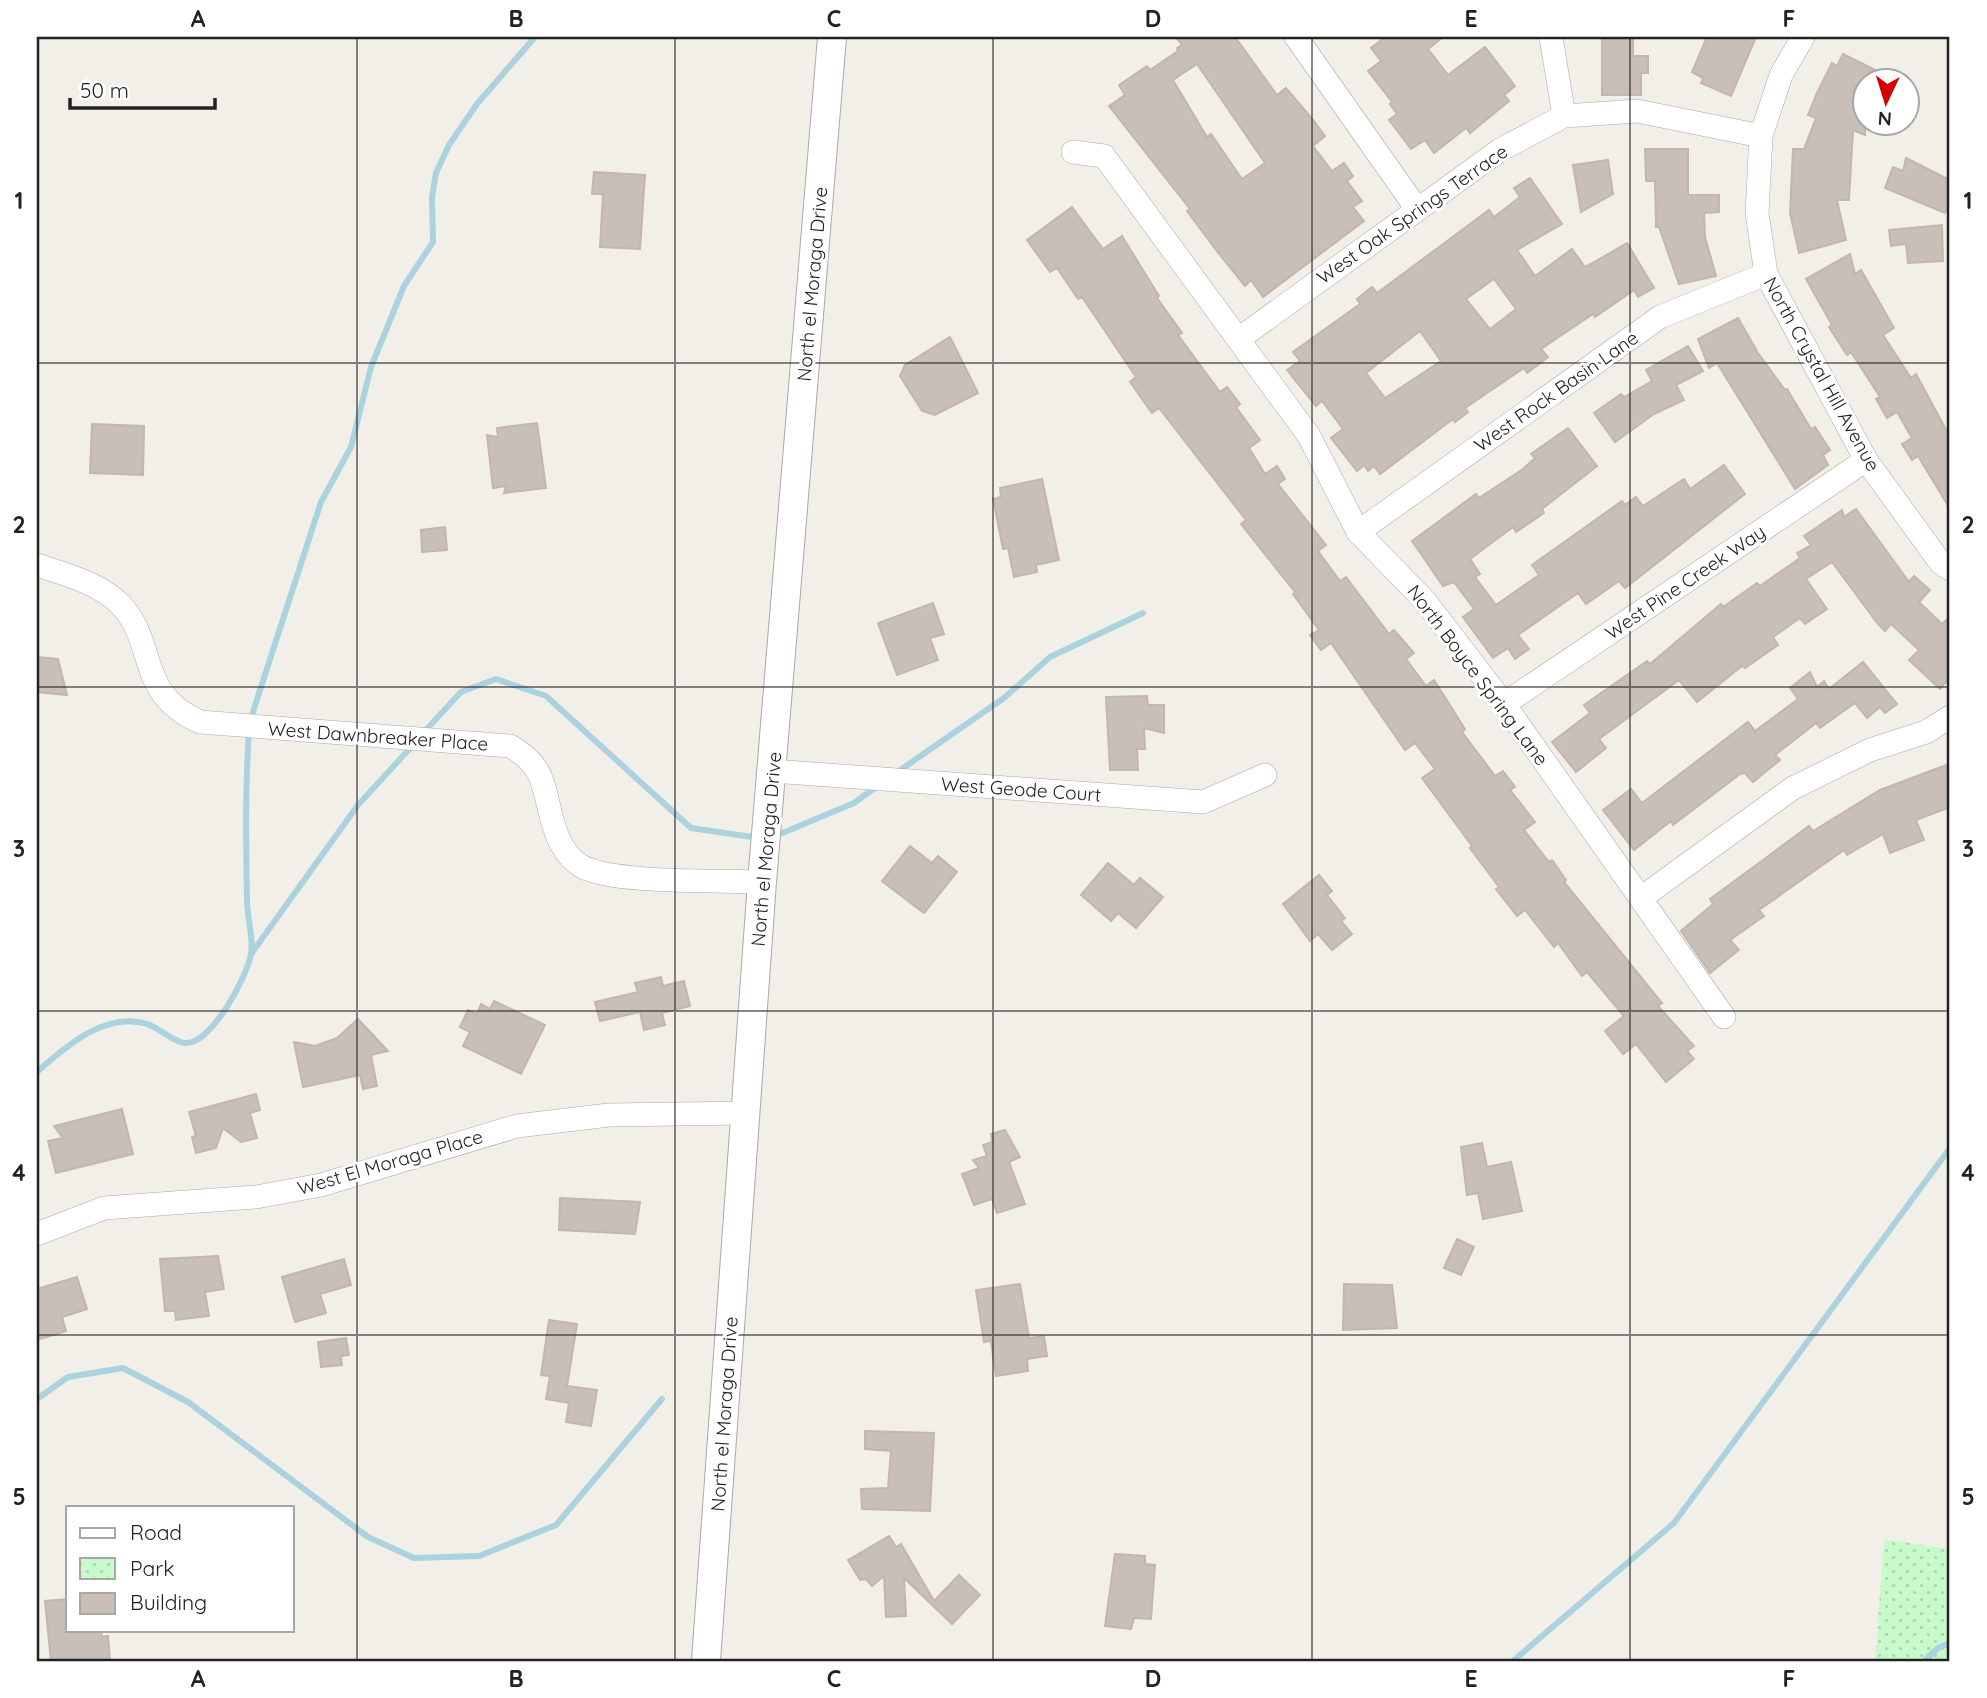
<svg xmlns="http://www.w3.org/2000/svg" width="1987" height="1698" font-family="Quicksand,sans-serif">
<defs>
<pattern id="park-dots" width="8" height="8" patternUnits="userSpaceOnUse" patternTransform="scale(1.75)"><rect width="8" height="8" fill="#c8facc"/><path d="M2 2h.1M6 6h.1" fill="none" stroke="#acd6af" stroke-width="1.8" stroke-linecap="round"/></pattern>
</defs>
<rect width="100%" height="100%" fill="#f2efe9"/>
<path fill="url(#park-dots)" d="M1884,1539L1950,1549V1661H1875Z"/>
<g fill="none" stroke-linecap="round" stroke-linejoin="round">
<g stroke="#aad3df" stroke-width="6">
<path d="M250,721L321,502L351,447L371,367L404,286L433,242L432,197L436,173L449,145L477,104L535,37"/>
<path d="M424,732L461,692L496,679L546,696L691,828L759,838"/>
<path d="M896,773L1004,698L1050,657L1143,613"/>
<path d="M773,837L854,803L879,785"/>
<path d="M251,954L358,805L412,746"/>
<path d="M37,1072C66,1046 106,1011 147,1024C160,1028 172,1042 185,1043C211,1045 247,977 251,954C254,938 247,918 247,901C246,845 245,788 249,732"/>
<path d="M37,1399L68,1377L123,1368L188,1402L368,1537L414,1558L479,1556L556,1525L662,1399"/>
<path d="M1513,1661L1674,1523L1950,1148"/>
<path d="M1924,1661L1938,1648L1950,1643"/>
</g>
</g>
<g fill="#c7bfb8" stroke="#c4b6ab" stroke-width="2" fill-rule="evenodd">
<path d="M1176,37H1235L1277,95L1286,88L1314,121L1325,136L1313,146L1332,171L1344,163L1353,176L1347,181L1362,201L1353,207L1364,221L1263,297L1251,280L1245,286L1216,250L1187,211L1190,209L1109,106L1125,95L1119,85L1147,66L1150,70L1178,51L1177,48L1182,45ZM1197,64L1265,163L1242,179L1211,134L1207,137L1173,80Z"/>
<path d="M1385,37H1443L1428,49L1448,75L1485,47L1515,86L1504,95L1509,101L1470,133L1466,128L1434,153L1425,140L1411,149L1389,120L1397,114L1390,104L1392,102L1368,71L1381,61L1371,48Z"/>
<path d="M1602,37H1633V56H1648V73H1641V95H1602Z"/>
<path d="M1707,37H1756L1731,96L1701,83L1703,78L1692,72Z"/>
<path d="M1843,54L1895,80H1865V135L1853,130L1849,200H1837L1846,240L1799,253L1790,213L1793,149H1804L1816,118L1808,115L1817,93L1832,63L1837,66Z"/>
<path d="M1645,149H1688V195H1719V212L1704,213L1705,237L1716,276L1679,284L1659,227H1656L1655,181H1646Z"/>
<path d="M1906,158L1950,180V203L1945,213L1885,188L1893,167L1903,171Z"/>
<path d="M1608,160L1613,194L1581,212L1573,165Z"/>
<path d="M594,172L645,175L640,249L600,247L603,194H592Z"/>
<path d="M1530,178L1562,224L1517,250L1535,276L1572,249L1585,267L1590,264L1592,267L1591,264L1627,243L1654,288L1638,297L1634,290L1595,317L1593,314L1541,349L1548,357L1527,373L1524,368L1465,408L1468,412L1455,422L1453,419L1380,474L1374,466L1368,471L1364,465L1357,471L1331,438L1343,429L1322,401L1316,406L1287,370L1300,361L1293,352L1360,304L1357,299L1372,287L1377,293L1489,210L1494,217L1520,197L1514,188ZM1494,279L1516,309L1490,329L1466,299ZM1420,331L1441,361L1385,398L1366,373Z"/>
<path d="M1072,207L1103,249L1122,236L1159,296L1157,298L1182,333L1178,335L1220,392L1227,387L1240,404L1236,407L1260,440L1249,448L1265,474L1277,466L1285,479L1278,484L1326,545L1318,551L1340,581L1346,577L1389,634L1394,630L1414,653L1406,659L1426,686L1434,680L1465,729L1462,732L1495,776L1503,771L1515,787L1510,790L1535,822L1524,830L1549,862L1552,860L1566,880L1564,882L1662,1003L1658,1006L1694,1046L1687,1051L1694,1059L1666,1082L1636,1044L1623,1054L1605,1031L1624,1016L1587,972L1582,976L1558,943L1554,947L1525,910L1517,916L1496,889L1499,887L1470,848L1472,846L1422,778L1435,769L1415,743L1405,750L1331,643L1321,650L1310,635L1319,630L1293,594L1295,592L1241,524L1246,520L1159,408L1152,413L1130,382L1136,377L1082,297L1078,299L1057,268L1050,272L1027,240Z"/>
<path d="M1942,225L1943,261L1908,263L1906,244L1891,246L1889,230Z"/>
<path d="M1850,254L1855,274L1861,270L1894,328L1883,335L1911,378L1916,374L1950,437V509L1918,456L1912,460L1902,444L1912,438L1897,412L1887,418L1876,399L1880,397L1851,352L1847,355L1829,327L1832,325L1806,279Z"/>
<path d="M1738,318L1758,353L1785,390L1787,389L1811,429L1815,427L1830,450L1823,455L1828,465L1795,489L1717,363L1709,368L1698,339Z"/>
<path d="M950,337L978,393L935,415L922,411L900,376L905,365Z"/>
<path d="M1688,346L1703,371L1676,385L1684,400L1654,414L1615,442L1594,413L1621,394L1624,397L1652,381L1646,370Z"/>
<path d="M537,423L546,488L504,493L506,486L493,488L487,435L498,437L497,428Z"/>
<path d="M92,424L144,426L143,475L90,473Z"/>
<path d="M1568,428L1597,466L1542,509L1544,513L1516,532L1513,527L1470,559L1480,574L1475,577L1496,605L1539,575L1532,565L1622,501L1625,505L1636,497L1643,506L1684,479L1690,489L1724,465L1745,494L1625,588L1619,581L1586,604L1578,593L1518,635L1529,649L1515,659L1508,648L1493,658L1463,617L1474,609L1454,582L1443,586L1412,541L1476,494L1479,498L1523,469L1535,458L1531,454Z"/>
<path d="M1042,479L1059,560L1036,565L1037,572L1014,577L1008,548L1003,549L993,499L1001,497L1000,488Z"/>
<path d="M1856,509L1909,582L1914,576L1930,590L1919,602L1942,624L1950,616V677L1940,689L1909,660L1919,650L1891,624L1885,631L1878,624L1832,562L1806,579L1827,609L1805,624L1800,618L1773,637L1778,645L1745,668L1742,666L1697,702L1679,680L1599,739L1606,748L1576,772L1552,742L1590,713L1584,705L1647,661L1650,664L1721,604L1723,607L1757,583L1760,586L1800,558L1797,553L1811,545L1804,536L1842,510L1844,517Z"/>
<path d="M445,527L447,550L422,552L421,530Z"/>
<path d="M933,603L944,634L930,638L938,660L897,675L878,623Z"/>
<path d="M37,657L58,659L67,695L37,692Z"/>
<path d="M1863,662L1897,704L1885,713L1880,707L1867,718L1855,703L1820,728L1816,723L1775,755L1780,760L1753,782L1745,773L1740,774L1673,825L1671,821L1634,850L1603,810L1631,789L1642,803L1748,722L1755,731L1798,699L1790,688L1810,672L1817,687L1824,681L1829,689Z"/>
<path d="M1147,696L1148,705H1164V733L1144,728L1145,749H1137L1138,770H1110L1106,697Z"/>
<path d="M1946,765L1950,776V807L1916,820L1924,840L1890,853L1883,834L1847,855L1844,850L1759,910L1764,916L1730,940L1739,950L1710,973L1681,931L1713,904L1710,899L1809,826L1813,831L1880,790Z"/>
<path d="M910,846L932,863L938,856L957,872L924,913L882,881Z"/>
<path d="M1108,863L1134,885L1140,878L1163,897L1136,928L1118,913L1111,921L1081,895Z"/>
<path d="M1319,875L1332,891L1327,895L1345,918L1341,921L1352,934L1332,950L1318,934L1310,941L1283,904Z"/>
<path d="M661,977L663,986L684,981L690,1006L662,1013L665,1025L644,1030L640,1012L600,1021L595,1002L638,992L635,983Z"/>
<path d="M494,1001L545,1025L521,1074L463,1046L470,1032L460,1027L468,1010L477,1014L481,1004L490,1009Z"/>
<path d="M358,1019L388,1051L371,1055L377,1086L363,1089L360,1075L303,1087L294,1042L315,1046L337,1038Z"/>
<path d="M256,1094L260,1110L250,1113L257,1138L241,1142L223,1128L216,1148L196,1153L192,1137L196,1136L189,1112Z"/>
<path d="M122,1109L133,1154L56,1173L48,1141L63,1138L54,1126Z"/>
<path d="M1005,1130L1020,1157L1009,1162L1025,1204L997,1213L992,1199L974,1205L962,1174L979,1168L973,1160L987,1156L983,1145L992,1142L991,1134Z"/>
<path d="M1482,1143L1487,1167L1511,1162L1522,1211L1483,1219L1478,1193L1467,1195L1461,1147Z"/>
<path d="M560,1198L640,1202L635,1234L559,1230Z"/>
<path d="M1457,1239L1474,1247L1461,1275L1444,1268Z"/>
<path d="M218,1256L224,1289L205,1292L209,1316L176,1320L175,1311H165L160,1259Z"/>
<path d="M344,1259L351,1285L320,1294L326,1313L295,1322L282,1277Z"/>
<path d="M77,1277L87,1309L62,1317L66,1331L37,1340V1289Z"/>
<path d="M1020,1284L1029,1338L1044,1336L1047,1356L1027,1359L1028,1371L996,1376L991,1341L984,1342L976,1290Z"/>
<path d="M1344,1284L1392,1285L1397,1328L1343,1330Z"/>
<path d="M549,1320L577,1324L567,1386L597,1390L591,1426L566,1422L569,1403L546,1399L550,1376L541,1375Z"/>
<path d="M346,1338L349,1355L341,1356L342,1365L321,1367L318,1342Z"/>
<path d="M865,1431L934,1433L930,1511L862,1509L861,1489L888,1488L891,1451L865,1449Z"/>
<path d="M889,1536L896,1547L901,1544L934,1601L959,1575L980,1595L952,1624L904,1578L906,1616L886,1617L884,1576L872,1586L866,1579L860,1580L848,1560Z"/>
<path d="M1115,1554L1145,1556V1564L1155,1565L1151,1619L1134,1618L1131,1629L1105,1626Z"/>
<path d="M68,1599V1630H101L102,1637L108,1636L110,1661H51L45,1601Z"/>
</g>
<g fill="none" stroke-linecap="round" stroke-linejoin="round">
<g stroke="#a9a9a9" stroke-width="24">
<g id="minor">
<path d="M1296,37L1417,209"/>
<path d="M1551,37L1564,116"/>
<path d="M1803,37L1781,75L1761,136L1757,213L1766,274L1866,460L1940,562L1950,569"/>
<path d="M1073,152L1104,156L1309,436L1358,532L1425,601L1504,704L1724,1017"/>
<path d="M1240,338L1500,150L1564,116L1637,111L1761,136"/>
<path d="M1358,532L1660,317L1766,274"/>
<path d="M37,565C64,574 99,583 120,604C158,644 135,693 200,722L510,746C542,764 543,782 551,816C556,835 563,855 581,866C612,884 722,880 762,882"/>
<path d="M1504,704L1866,460"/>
<path d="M772,771L1203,802L1265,775"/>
<path d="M1641,898L1793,788L1870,750L1926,732L1950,717"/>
<path d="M37,1234L104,1208L256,1197L321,1185L517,1126L609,1115L747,1113"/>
</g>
</g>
<g stroke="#a9a9a9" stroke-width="30">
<path id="tertiary" d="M706,1661L762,882L832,37"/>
</g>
<use href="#minor" stroke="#fff" stroke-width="23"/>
<use href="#tertiary" stroke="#fff" stroke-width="28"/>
</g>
<path fill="none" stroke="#222" stroke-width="2" stroke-opacity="0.55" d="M357,37V1661M675,37V1661M993,37V1661M1312,37V1661M1630,37V1661M37,363H1950M37,687H1950M37,1011H1950M37,1335H1950"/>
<g text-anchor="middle" stroke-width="6" stroke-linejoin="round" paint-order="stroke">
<g font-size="19" fill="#222" stroke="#fff">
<text transform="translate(1412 214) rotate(-35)" y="7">West Oak Springs Terrace</text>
<text transform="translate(812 284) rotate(-85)" y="7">North el Moraga Drive</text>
<text transform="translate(1822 374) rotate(61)" y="7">North Crystal Hill Avenue</text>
<text transform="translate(1556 391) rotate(-35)" y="7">West Rock Basin Lane</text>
<text transform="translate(1685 582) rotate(-34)" y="7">West Pine Creek Way</text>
<text transform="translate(1478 675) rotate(53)" y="7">North Boyce Spring Lane</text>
<text transform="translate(378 736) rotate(4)" y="7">West Dawnbreaker Place</text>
<text transform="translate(1021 789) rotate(4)" y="7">West Geode Court</text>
<text transform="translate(766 849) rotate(-85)" y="7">North el Moraga Drive</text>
<text transform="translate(390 1162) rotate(-16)" y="7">West El Moraga Place</text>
<text transform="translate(724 1414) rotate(-86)" y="7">North el Moraga Drive</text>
</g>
</g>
<rect width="1987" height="1698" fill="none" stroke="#ffffff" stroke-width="77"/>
<rect x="66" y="1506" width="228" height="126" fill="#ffffff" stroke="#a7a7a7" stroke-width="2"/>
<rect x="80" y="1528" width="35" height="10" fill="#ffffff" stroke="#a7a7a7" stroke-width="2"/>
<text x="130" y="1540" font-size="21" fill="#222222">Road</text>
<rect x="80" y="1558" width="35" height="21" fill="url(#park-dots)" stroke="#a7a7a7" stroke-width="2"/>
<text x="130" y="1576" font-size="21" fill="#222222">Park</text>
<rect x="80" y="1593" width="35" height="21" fill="#c7bfb8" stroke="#a7a7a7" stroke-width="2"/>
<text x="130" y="1610" font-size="21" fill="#222222">Building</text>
<g transform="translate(1886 102) rotate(184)"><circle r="33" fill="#ffffff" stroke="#a7a7a7" stroke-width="2"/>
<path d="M0-5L12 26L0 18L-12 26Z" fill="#d40000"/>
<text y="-10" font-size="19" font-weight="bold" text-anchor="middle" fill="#222222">N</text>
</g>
<path d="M70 98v10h145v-10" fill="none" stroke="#222222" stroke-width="3.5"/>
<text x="80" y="98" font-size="21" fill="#222222" stroke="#ffffff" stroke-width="5" paint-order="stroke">50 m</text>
<rect x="38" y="38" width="1910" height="1622" fill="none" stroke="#222" stroke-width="2.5"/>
<g font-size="23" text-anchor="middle" font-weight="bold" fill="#222">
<text x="198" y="27">A</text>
<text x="516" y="27">B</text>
<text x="834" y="27">C</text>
<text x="1153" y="27">D</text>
<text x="1471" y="27">E</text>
<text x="1789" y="27">F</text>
<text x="19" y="209">1</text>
<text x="1968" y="209">1</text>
<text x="19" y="533">2</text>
<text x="1968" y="533">2</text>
<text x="19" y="857">3</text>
<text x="1968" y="857">3</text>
<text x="19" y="1181">4</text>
<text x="1968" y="1181">4</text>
<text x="19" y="1505">5</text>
<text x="1968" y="1505">5</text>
<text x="198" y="1687">A</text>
<text x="516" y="1687">B</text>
<text x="834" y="1687">C</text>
<text x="1153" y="1687">D</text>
<text x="1471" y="1687">E</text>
<text x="1789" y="1687">F</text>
</g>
</svg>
